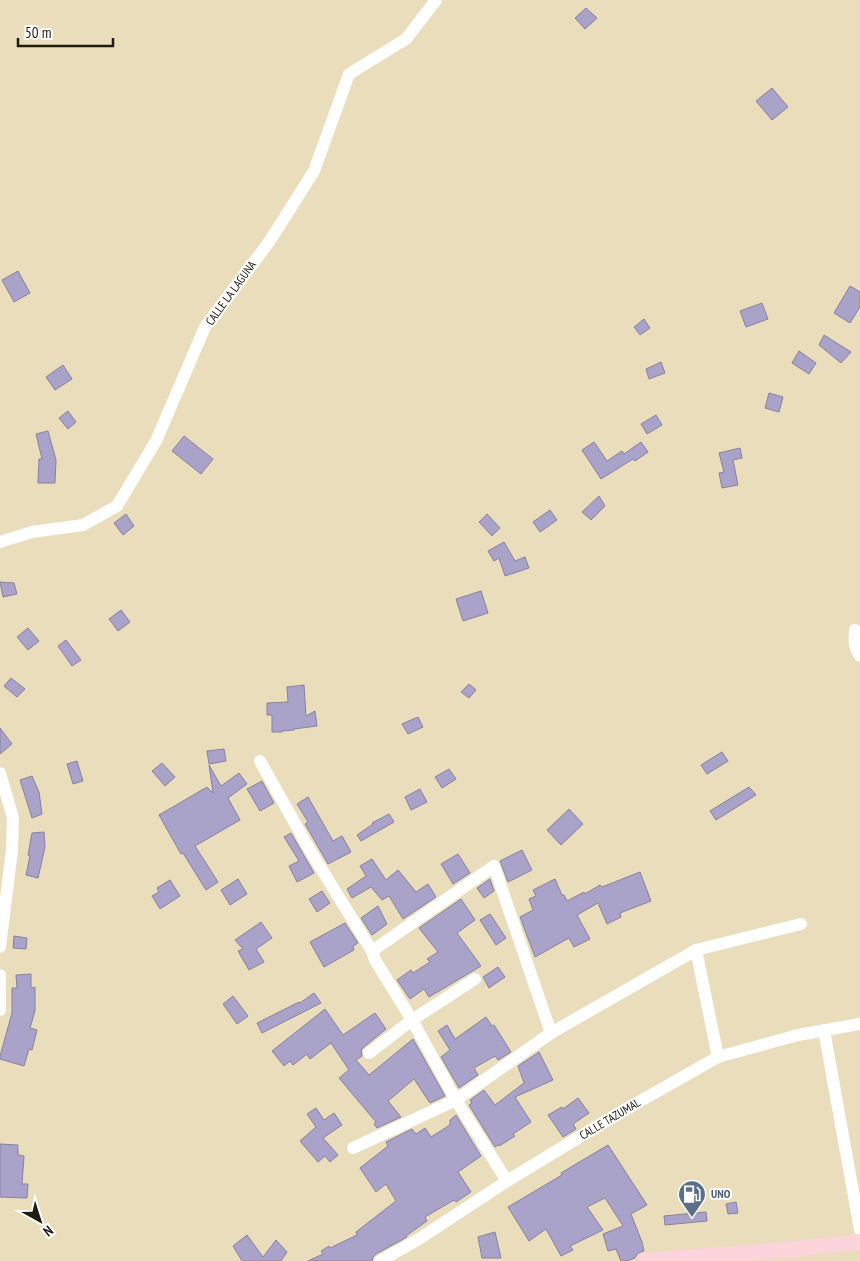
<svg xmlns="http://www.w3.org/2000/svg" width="860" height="1261" font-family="'PT Sans Narrow',sans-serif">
<rect width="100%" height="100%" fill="#eaddbc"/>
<g fill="#aaa3c9" stroke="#86819f">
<path d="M586,8L597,18L585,29L575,18Z"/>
<path d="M772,88L788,107L772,120L756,101Z"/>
<path d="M18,271L30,293L14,302L2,280Z"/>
<path d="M850,286L860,292V307L850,323L834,313Z"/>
<path d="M762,303L768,319L746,327L740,311Z"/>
<path d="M644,319L650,328L640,335L634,327Z"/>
<path d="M824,335L851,352L841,363L819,345Z"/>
<path d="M799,351L816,363L809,374L792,363Z"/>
<path d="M661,362L665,373L649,379L646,369Z"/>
<path d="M63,365L72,379L55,390L46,377Z"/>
<path d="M769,393L783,397L779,412L765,408Z"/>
<path d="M68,411L76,422L68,429L59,418Z"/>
<path d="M656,415L662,425L647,434L641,424Z"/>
<path d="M48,431L56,460L55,483H38L39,459H42L36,434Z"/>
<path d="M184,436L213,459L201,474L172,451Z"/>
<path d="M594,442L607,461L622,451L624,454L641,442L648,452L635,461L633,459L601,479L582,450Z"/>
<path d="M740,448L742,458L733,460L738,485L722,488L719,473L724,472L719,453Z"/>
<path d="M599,496L605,506L591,520L582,512Z"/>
<path d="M550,510L557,520L540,532L533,522Z"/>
<path d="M126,514L134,526L123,535L114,523Z"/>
<path d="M487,514L500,528L492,536L479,522Z"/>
<path d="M504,542L515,561L525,557L529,568L505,576L499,558L494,561L488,551Z"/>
<path d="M0,582L14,583L17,594L3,597Z"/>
<path d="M481,591L488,613L463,621L456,599Z"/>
<path d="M121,610L130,622L118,631L109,619Z"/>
<path d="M28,628L39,641L28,650L17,637Z"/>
<path d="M66,640L81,660L72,666L58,646Z"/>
<path d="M11,678L25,689L17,697L4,686Z"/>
<path d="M469,684L476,690L469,698L461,692Z"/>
<path d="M304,685L306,716L315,711L317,726L294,729V730L282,731V732H272V715H267V703L288,702L287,687Z"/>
<path d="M418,717L423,727L408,734L402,724Z"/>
<path d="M0,728L12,744L0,754Z"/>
<path d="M224,749L226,761L209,764L207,751Z"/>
<path d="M722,752L728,761L707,774L701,765Z"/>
<path d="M77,761L83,781L73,784L67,764Z"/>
<path d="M162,763L175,777L165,786L152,771Z"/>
<path d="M209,765L221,786L239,773L247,784L228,798L240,820L195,846L218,882L206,890L183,853L181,854L159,815L207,787L213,793Z"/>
<path d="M449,769L456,779L442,788L435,777Z"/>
<path d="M32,776L39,792L42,814L32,818L20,780Z"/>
<path d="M262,781L274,803L260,811L247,789Z"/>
<path d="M749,787L756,795L716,820L710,811Z"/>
<path d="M420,789L427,802L411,810L405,797Z"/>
<path d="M308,797L333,841L342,836L351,852L328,864L305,824L308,822L297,804Z"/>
<path d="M569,809L583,824L561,845L547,830Z"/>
<path d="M389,814L394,822L361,841L357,835L373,824L372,823Z"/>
<path d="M44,832L45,847L38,878L26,875L30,856L28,855L32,833Z"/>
<path d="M291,833L314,873L297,882L289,866L299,861L284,837Z"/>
<path d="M522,850L532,870L508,882L500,861Z"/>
<path d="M458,854L470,873L453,884L441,864Z"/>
<path d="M372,859L386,880L398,870L416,892L428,884L436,897L403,919L389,896L382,900L371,887L352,898L347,889L366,876L360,866Z"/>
<path d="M640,872L651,901L620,913L621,917L607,924L598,903L577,915L590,939L574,947L569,938L535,957L520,917L533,910L529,899L536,896L533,890L555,879L562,895H564L567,901L584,892L585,894L600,885L602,887Z"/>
<path d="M238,879L247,894L230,905L221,890Z"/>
<path d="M490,879L494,891L484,898L477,888Z"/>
<path d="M170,880L180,896L160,909L152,896L159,892L157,888Z"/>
<path d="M322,891L330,903L317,912L309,899Z"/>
<path d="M461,899L475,920L457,933L481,966L429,997L424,989L410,999L397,980L411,970L413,973L430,962L427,959L438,952L419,928Z"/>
<path d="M378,906L387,924L372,935L361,918Z"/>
<path d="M490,914L506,938L496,945L480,920Z"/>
<path d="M261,922L272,938L256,949L264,962L249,970L238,951L243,949L235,940Z"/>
<path d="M345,923L358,943L353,946L354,950L324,967L310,942Z"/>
<path d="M14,936L27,938L26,949L13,948Z"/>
<path d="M498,967L505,977L489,988L483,977Z"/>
<path d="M31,974V988L35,987V1011L30,1028L37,1030L32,1050L29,1049L24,1066L0,1059V1056L12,1013V988H17L16,975Z"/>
<path d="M314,993L321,1003L262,1033L257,1023L299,1002L300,1003Z"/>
<path d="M233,996L248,1016L237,1024L223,1004Z"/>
<path d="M325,1009L343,1035L375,1013L386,1029L364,1047L361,1050L362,1056L356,1060L369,1075L413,1039L445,1096L430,1103L414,1079L388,1101L401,1117L377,1128L374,1124L376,1122L339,1078L349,1070L331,1043L310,1059L307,1054L293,1065L290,1061L284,1066L272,1051Z"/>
<path d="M486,1017L492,1026L494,1025L511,1052L498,1060L495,1056L474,1068L478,1075L459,1088L441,1057L450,1050L438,1031L447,1025L455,1039Z"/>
<path d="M539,1052L553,1080L515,1097L531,1122L513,1134L515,1136L499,1146L498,1145L495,1147L469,1105L472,1103L470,1100L484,1090L495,1105L524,1083L518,1066Z"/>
<path d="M578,1098L589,1113L573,1124L576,1129L563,1137L548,1115L562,1107L563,1109Z"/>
<path d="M316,1108L324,1120L334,1113L342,1125L323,1138L338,1155L330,1162L325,1156L318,1162L300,1141L316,1127L307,1114Z"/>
<path d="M456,1115L481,1156L458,1172L471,1192L456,1202L454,1200L425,1217L427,1221L406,1236L407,1237L376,1254L373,1257L372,1261H308L323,1254L321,1251L329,1246L330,1248L357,1235L356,1232L396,1201L386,1184L376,1192L360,1168L388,1146L386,1142L412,1129L416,1134L425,1128L431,1137L450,1125V1120Z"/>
<path d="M0,1144L18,1145V1155L24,1156L22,1184H28L27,1198L0,1197Z"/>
<path d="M608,1145L647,1205L631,1214L642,1242L644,1251L638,1253L635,1258L627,1261H621L616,1249L608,1251L603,1234L623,1226L605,1198L587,1207L603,1230L570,1246L573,1250L561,1256L546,1229L529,1241L508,1207L562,1175L561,1173Z"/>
<path d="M736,1202L738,1213L728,1214L726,1204Z"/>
<path d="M706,1212L707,1221L665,1225L664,1216Z"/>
<path d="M495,1232L501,1258H482L478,1237Z"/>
<path d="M247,1235L263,1257L276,1240L287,1252L281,1261H242L233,1246Z"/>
</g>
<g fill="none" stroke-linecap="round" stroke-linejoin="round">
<g stroke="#fff" stroke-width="12">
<path d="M0,542L32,532L83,525L117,506L156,441L205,327L269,242L314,171L349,74L406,39L436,0"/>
<path d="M855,630C854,640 854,647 860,656"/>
<path d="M260,761L311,852L372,951L375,960L412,1020L456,1100L507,1181"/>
<path d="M0,773L13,818L12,850L0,947"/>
<path d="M696,950L718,1057"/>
<path d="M372,951L494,866L551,1033"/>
<path d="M0,975V1010"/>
<path d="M824,1030L860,1230"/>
<path d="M369,1053L412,1020L475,979"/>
<path d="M353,1148L456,1100L551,1033L696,950L801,924"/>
<path d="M380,1261L419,1239L507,1181L619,1113L718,1057L798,1035L860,1024"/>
</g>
<path stroke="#fbd4dc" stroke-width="16" d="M644,1261L795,1249L860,1242"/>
</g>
<defs>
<g id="fuel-pin" transform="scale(1.4375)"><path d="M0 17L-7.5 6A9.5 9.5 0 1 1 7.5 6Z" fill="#5c6f8a" stroke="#fff"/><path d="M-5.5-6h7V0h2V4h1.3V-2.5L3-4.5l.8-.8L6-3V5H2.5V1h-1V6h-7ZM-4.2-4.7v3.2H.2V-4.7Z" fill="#fff"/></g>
</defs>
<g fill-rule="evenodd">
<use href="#fuel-pin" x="692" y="1194"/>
</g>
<g text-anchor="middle" stroke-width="4" stroke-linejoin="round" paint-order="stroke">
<g font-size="12" fill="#201b0f" stroke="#fff">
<text transform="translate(231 293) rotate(-54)" y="4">CALLE LA LAGUNA</text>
<text transform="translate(610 1119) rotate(-31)" y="4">CALLE TAZUMAL</text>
</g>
<g font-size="12" font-weight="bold" fill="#4e5e75" stroke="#fff" text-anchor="start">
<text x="711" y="1198">UNO</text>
</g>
</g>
<g transform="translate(40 1221) rotate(141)" stroke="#ffffff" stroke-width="4" paint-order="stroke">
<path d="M0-4L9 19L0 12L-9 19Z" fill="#201b0f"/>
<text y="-8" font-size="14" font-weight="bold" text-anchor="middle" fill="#201b0f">N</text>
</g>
<path d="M18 38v8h95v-8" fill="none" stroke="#201b0f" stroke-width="2.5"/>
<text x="25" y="38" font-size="15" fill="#201b0f" stroke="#ffffff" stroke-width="4" paint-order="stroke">50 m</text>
</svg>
